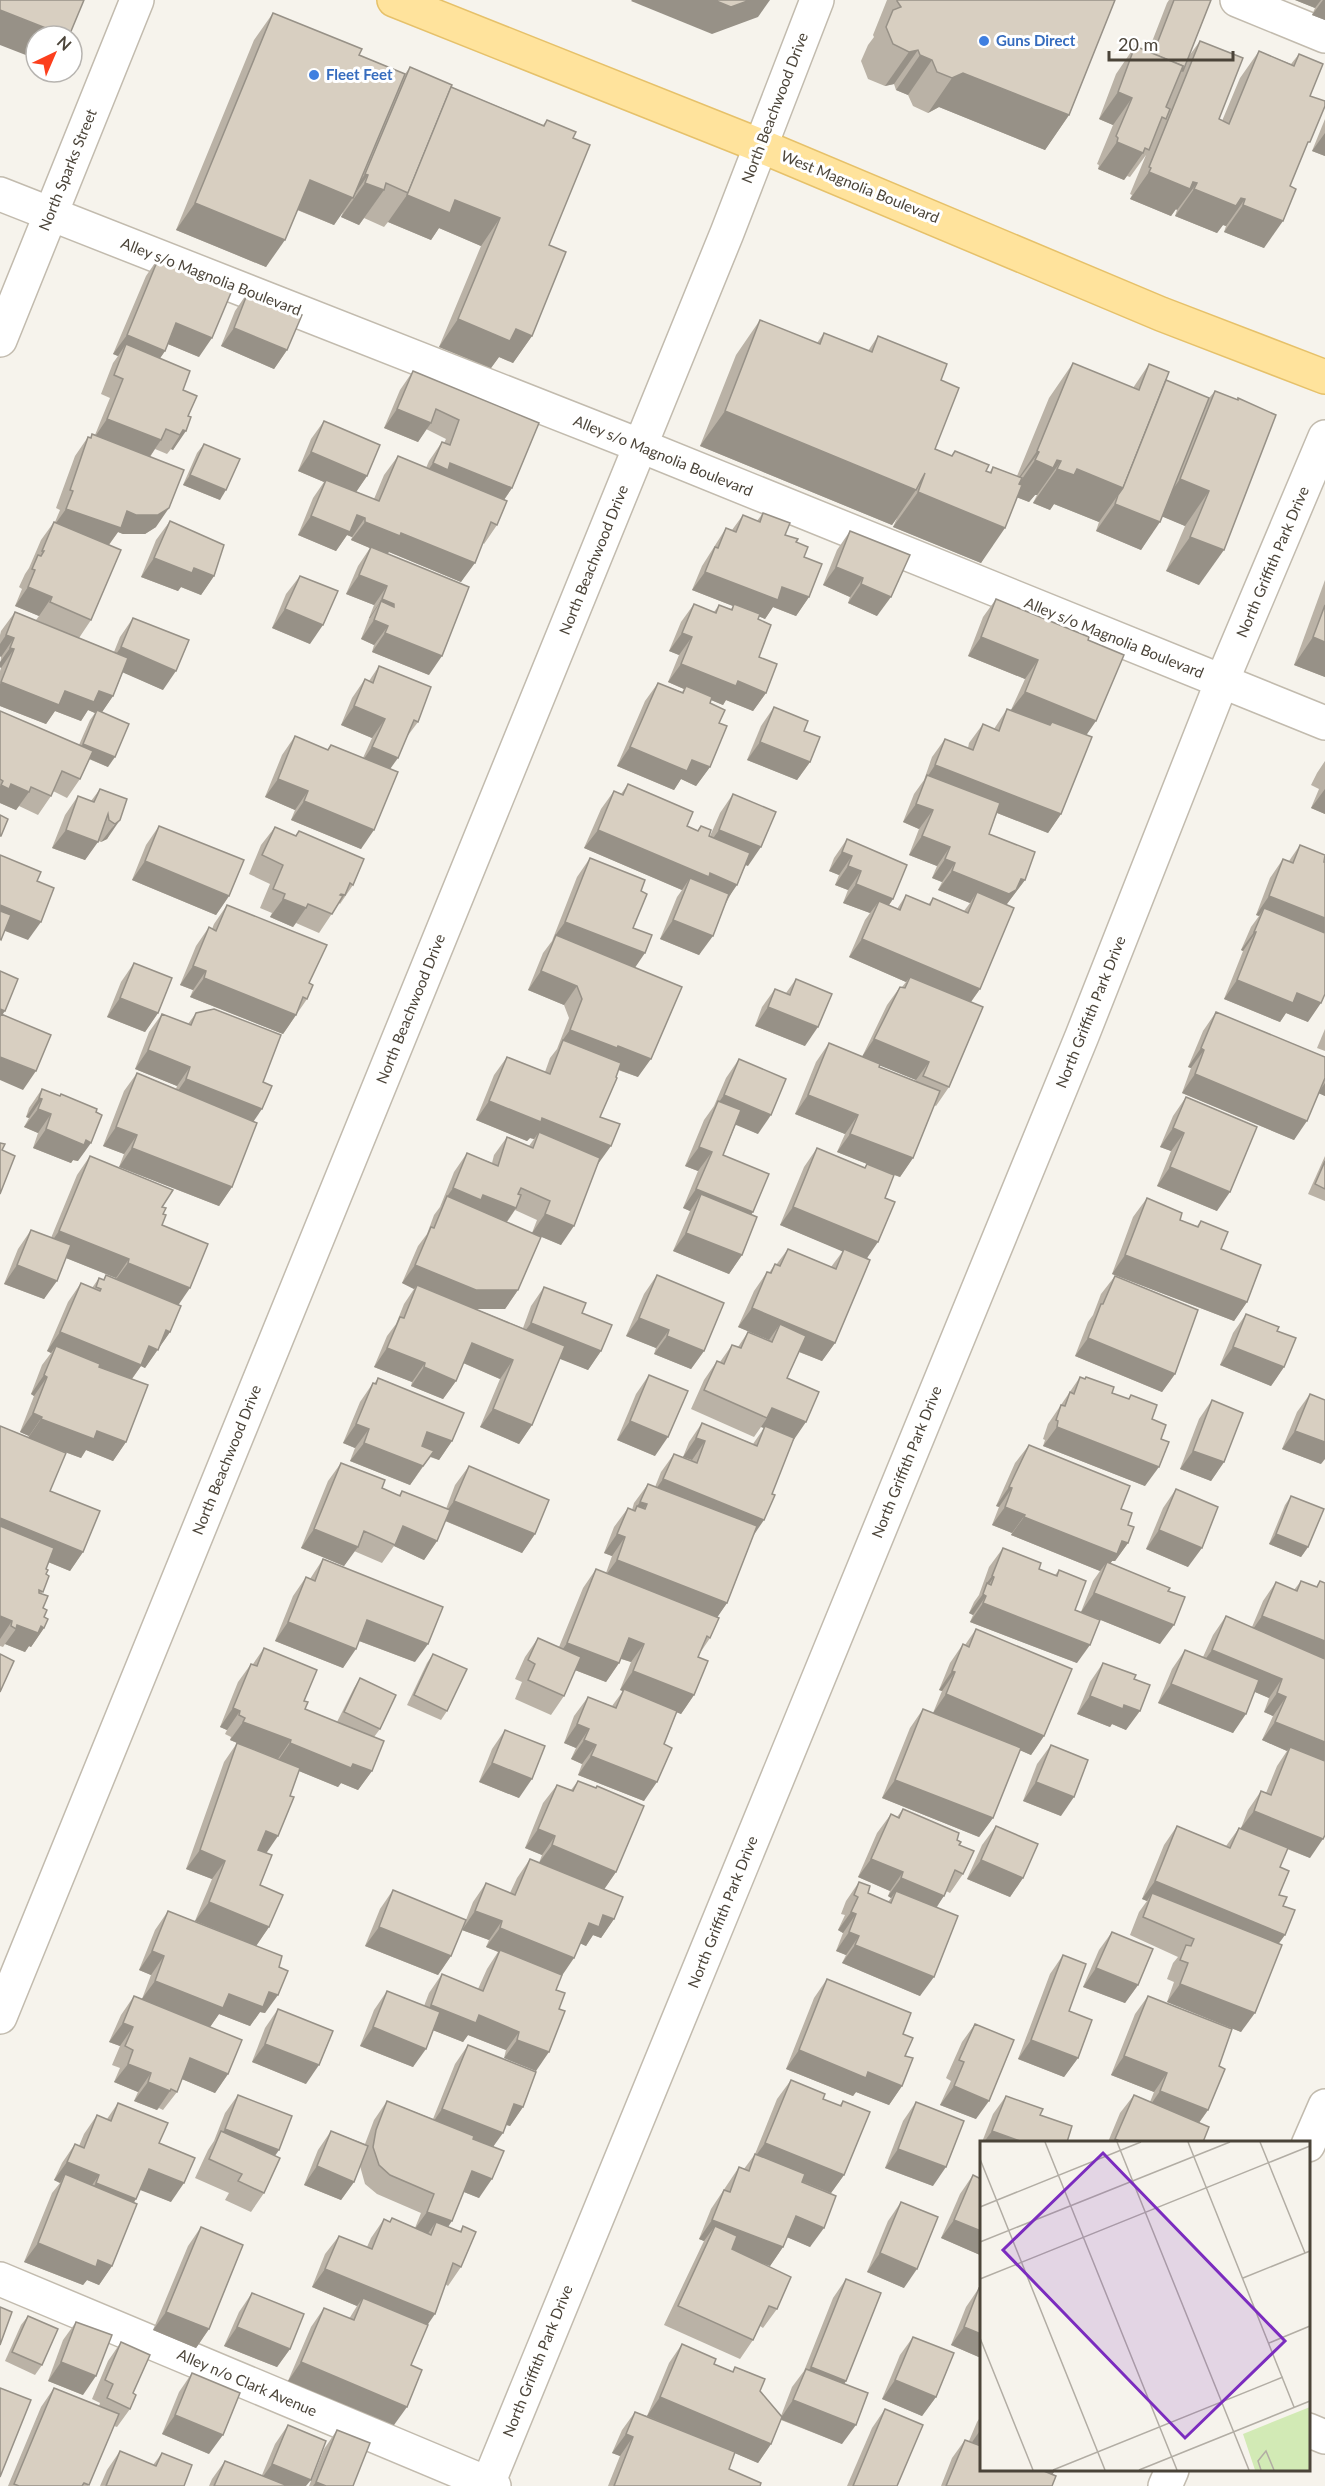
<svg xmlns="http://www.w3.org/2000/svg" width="1325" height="2486" font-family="Lato,sans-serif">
<rect width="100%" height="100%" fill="#f6f3ec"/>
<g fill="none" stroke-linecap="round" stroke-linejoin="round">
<g stroke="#c2bbae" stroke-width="36">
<g id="minor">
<path d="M1237,0L1325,36"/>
<path d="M0,194L641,446L1325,723"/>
<path d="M0,340L137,0"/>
<path d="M0,2017L727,233L817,0"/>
<path d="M1308,2145L1325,2106"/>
<path d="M0,2279L494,2486"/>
<path d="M1308,2430L1325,2437"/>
<path d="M487,2486L1082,1036L1222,681L1325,437"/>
<path d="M1165,2486L1172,2470"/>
</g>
</g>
<g stroke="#e6c16a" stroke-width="36">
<path id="major" d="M394,0L761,146L1161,314L1325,377"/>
</g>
<use href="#minor" stroke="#fff" stroke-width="33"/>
<use href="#major" stroke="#ffe39c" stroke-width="33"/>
</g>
<g fill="#bab2a6" fill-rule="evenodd">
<path d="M887,0H1115L1069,115L1045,150L939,107L928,113L913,106L908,95L896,90L894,84L885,86L868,79L861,61L868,45L874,37L873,35Z"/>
<path d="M1169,0H1211L1189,56L1200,41L1219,119L1222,121L1240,78L1259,51L1291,64L1299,54L1310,96L1304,152L1264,248L1224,232L1226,226L1223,225L1217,233L1175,216L1177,210L1176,209L1171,216L1130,199L1132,195L1130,194L1146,155L1130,177L1127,176L1124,180L1098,169L1099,165L1097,164L1113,125L1099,119L1116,74L1135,46L1148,52L1167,3Z"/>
<path d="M1295,0H1325V20L1312,15L1315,8Z"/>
<path d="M273,13L359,55L405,74L410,67L451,87L543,125L547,120L573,138L549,245L532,336L513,363L499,357L491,368L439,347L481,246L439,228L431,240L388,222L384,227L364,218L359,225L341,217L343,212L334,225L297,210L266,267L176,230L254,40Z"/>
<path d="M1325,119V156L1312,151Z"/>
<path d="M159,257L199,357L168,344L165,351L160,358L183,390L188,416L191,417L173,450L171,449L167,454L155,449L150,457L156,527L145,534H123L118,532L109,545L91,620L79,638L114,652L120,637L133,618L163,690L123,672L113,696L102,712L108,767L89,759L80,779L67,798L53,791L51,796L38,815L19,806L16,810L0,803V711L79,745L90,720L95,713L88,710L81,721L55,711L46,724L0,706V671L1,668L0,667L1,657L0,656V635L1,631L15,612L59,630L36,620L39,616L15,606L22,589L19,587L25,574L29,568L41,540L54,522H55L60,510L56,508L75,456L88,437L90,438L92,434L95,435L110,398L101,394L113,363L118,356L113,354L146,276Z"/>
<path d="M248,292L287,350L274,369L221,346L235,311Z"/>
<path d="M760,320L817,343L824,333L868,351L878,336L941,380L935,449L952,456L955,451L986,471L989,473L993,467L1017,476L1049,398L1073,363L1133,388L1149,364L1166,380L1209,398L1215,391L1237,400L1238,398L1199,585L1166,571L1185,526L1162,516L1141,550L1096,531L1099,522L1054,504L1050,510L1033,503L1037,495H1035L1029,502L1017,497L981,563L893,527L897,518L892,525L700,446L736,355Z"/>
<path d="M413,371L539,423L512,488L504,500L497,525L484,544L483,543L461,582L389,552L387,554L429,675L372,652L374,645L361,639L374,605L346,594L358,566L370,548L351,540L352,537L347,535L336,551L298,535L313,498L324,482L298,471L311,439L324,421L367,476L356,492L374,499L384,475L398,456L426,468L429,461L442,442L444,443L446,439L426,429L418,442L384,428L400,390Z"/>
<path d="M204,444L220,500L183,485L197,453Z"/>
<path d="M763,513L785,535L796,542L804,557L809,597L796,616L773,607L765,619L759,616L758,619L759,657L766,693L753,711L726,700L723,705L711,700L710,703L719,723L710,767L696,786L681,779L674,790L617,766L645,701L658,683L682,692L684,689L668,682L679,655L669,651L681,622L694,604L714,612L719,605L731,609L733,606L692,590L702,566L726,528L732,530L743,515L757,521Z"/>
<path d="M170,521L214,576L201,595L181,587L178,591L141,577L156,540Z"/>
<path d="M850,531L877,616L848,603L850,597L823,585L837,550Z"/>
<path d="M300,576L310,644L272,628L286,594Z"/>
<path d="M1325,580V677L1294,665Z"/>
<path d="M996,599L1088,640L1087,735L1061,814L1048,833L997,813L989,834L1025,880L1007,904L980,989L971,1002L949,1087L936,1106L934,1105L913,1158L900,1177L894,1175L885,1198L867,1259L835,1343L822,1361L799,1352L787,1378L793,1441L754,1534L727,1603L717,1617L710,1638L700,1653L698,1657L694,1695L681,1714L677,1712L664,1744L644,1801L578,1775L582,1764L571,1759L576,1748L564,1743L574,1716L588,1697L612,1706L623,1691L620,1690L631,1662L621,1659L619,1663L606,1682L575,1670L564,1696L551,1715L515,1699L522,1682L515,1679L525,1657L538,1638L559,1647L583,1588L596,1569L606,1573L612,1556L604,1553L614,1527L628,1508L632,1510L634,1503L648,1484L655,1487L661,1472L674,1454L692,1461V1460L683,1457L689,1442L702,1423L753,1444L764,1428L761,1427L754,1437L691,1409L704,1380L717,1361L720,1362L732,1345L738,1347L748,1332L768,1341L769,1340L738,1327L754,1291L767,1272L769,1273L775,1264L776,1265L788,1249L831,1267L843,1251L780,1225L804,1167L817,1148L864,1168L867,1164L837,1152L845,1134L795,1114L816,1062L829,1043L862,1057L887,1005L900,987H902L906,982L849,957L865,920L870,913L843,903L848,890L835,885L839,875L829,871L834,858L847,839L893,899L889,905L897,909L906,895L928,905L933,898L964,911L970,903L938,890L942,882L932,878L937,866L909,855L919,829L903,822L914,794L924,780L932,757L945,739L968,748L969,743L983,724L994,729L1007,709L1011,710L1025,679L968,656L983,617ZM880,1065L916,1080L915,1081L879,1067Z"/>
<path d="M379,666L418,722L406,738L390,769L361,849L291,820L295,810L265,797L282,755L295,736L327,750L331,745L363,758L372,738L341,725L352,698L365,679L369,681Z"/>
<path d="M774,707L804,731L810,762L797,780L747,760L761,726Z"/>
<path d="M1325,761V814L1311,808L1319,789L1311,785L1317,773Z"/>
<path d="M628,784L687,826L697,831L701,826L710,836L720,813L733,794L748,866L746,865L699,955L660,939L677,897L682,890L584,848L601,809L614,791L621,794Z"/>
<path d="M100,789L127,799L107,839L101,842L98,841L85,860L52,848L65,815L78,796L91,801Z"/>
<path d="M159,826L229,896L216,915L132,880L146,845Z"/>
<path d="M275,827L295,836L299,831L353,885L340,904L339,903L319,933L296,923L293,927L270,917L272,913L260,908L270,884L249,874L261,845Z"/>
<path d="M1300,845L1324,862L1308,1022L1286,1013L1280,1022L1224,999L1243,951L1241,950L1251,927L1259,916L1256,915L1270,878L1283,859L1289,861Z"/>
<path d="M590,858L641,891L633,928L638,1077L618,1070L600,1117L598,1164L561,1245L540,1236L518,1290L505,1309H476L523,1328L531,1306L544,1287L582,1313L601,1351L588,1370L560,1358L532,1425L519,1444L480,1427L500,1379L463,1363L456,1381L443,1399L411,1386L412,1382L374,1367L387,1336L396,1324L404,1304L414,1289L402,1283L418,1246L427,1234L434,1215L440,1207L454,1172L467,1153L492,1163L494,1155L507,1137L529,1146L534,1139L530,1138L527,1141L476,1120L494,1075L507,1057L545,1072L550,1058L557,1049L569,1018L564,1005L528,990L543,953L552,941L577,877ZM515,1210L537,1220L532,1233L507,1222Z"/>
<path d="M227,905L309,983L307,999L283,1034L190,997L193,990L180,985L196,946L209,927L212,929L214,924Z"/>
<path d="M134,963L158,1013L145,1032L107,1017L121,982Z"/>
<path d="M796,979L805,1046L755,1026L762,1007L775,989L786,993Z"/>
<path d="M1216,1012L1325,1057V1096L1319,1093L1294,1140L1182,1093L1191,1068L1188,1067L1203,1031Z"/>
<path d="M196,1013L263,1082L254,1121L232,1187L219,1206L119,1167L124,1154L103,1146L124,1091L137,1073L176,1089L177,1086L135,1069L149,1032L162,1014L188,1024Z"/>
<path d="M1325,1029V1051L1317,1048Z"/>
<path d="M739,1059L758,1134L736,1124L723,1155L753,1212L751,1214L742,1255L729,1274L673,1251L690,1211L683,1208L698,1171L685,1166L704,1120L714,1106L726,1078Z"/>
<path d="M42,1089L59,1096L61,1094L78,1161L73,1160L71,1163L33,1148L38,1133L24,1127L29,1118L26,1117L29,1108Z"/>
<path d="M1186,1097L1217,1211L1157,1186L1171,1151L1160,1147L1173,1116Z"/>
<path d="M90,1156L162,1207L163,1214L162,1225L178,1305L170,1332L145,1368L141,1366L132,1379L126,1442L113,1461L86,1450L81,1458L51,1447L50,1491L83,1552L70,1571L48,1562L46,1569V1574L42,1594L44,1628L31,1647L29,1646L25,1652L5,1644L3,1647L0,1646V1426L28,1437L29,1436L20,1432L34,1396L31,1394L42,1365L51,1353L47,1351L68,1302L81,1283L92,1288L99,1278L103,1280L106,1275L115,1279L116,1278L66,1258L44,1299L4,1284L18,1249L31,1230L51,1238L77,1175Z"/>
<path d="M1325,1156V1201L1308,1194Z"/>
<path d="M1147,1198L1180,1220L1197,1226L1201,1221L1221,1249L1247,1302L1234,1321L1112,1274L1133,1217Z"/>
<path d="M657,1275L704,1351L691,1369L654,1354L656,1348L626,1336L644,1294Z"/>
<path d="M1115,1276L1175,1374L1162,1392L1075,1356L1088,1322L1093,1315L1101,1294Z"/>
<path d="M1246,1314L1277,1331L1284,1367L1271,1386L1220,1365L1233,1333Z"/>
<path d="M649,1375L655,1456L617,1440L636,1394Z"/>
<path d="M1080,1377L1112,1393L1128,1399L1131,1395L1152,1419L1145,1486L1043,1446L1045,1440L1043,1439L1048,1424Z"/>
<path d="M378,1378L452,1441L439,1460L430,1457L410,1485L350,1461L355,1448L343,1443L360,1402L373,1383L374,1384Z"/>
<path d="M1310,1394L1321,1464L1282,1449L1297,1412Z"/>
<path d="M1212,1400L1224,1462L1211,1481L1180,1469L1199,1419Z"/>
<path d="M1029,1445L1121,1509L1128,1525V1543L1115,1561H1112L1110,1564L1168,1591L1160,1644L1081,1612L1093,1581L1100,1571L1011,1535L1012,1533L992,1525L999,1507L996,1506L1015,1463Z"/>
<path d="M341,1463L382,1488L399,1495L402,1491L446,1509L455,1485L469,1466L535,1534L522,1553L445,1521L437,1541L424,1560L394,1546L382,1563L354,1551L344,1566L301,1548L328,1481Z"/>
<path d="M1176,1489L1188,1567L1146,1549L1163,1508Z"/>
<path d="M1291,1496L1308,1547L1301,1557L1269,1544L1285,1505Z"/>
<path d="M1003,1548L1039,1569L1055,1575L1059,1570L1075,1610L1077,1663L970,1622L973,1615L969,1613L974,1602L979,1595L989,1567Z"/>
<path d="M323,1559L415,1662L359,1641L343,1668L275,1641L293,1596L306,1577L310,1579Z"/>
<path d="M1301,1581L1316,1587L1320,1581L1310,1858L1287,1849L1280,1867L1279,1895L1283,1906L1278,1944L1241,2032L1167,2002L1174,1982L1167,1979L1173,1963L1178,1957L1130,1935L1139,1912L1147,1901L1142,1899L1164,1845L1177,1826L1226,1846L1239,1828H1241L1248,1810L1261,1791L1266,1793L1277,1766L1287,1751L1262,1740L1273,1716L1264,1712L1269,1698L1255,1692L1233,1733L1158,1703L1172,1669L1185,1650L1203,1657L1213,1635L1226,1616L1252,1627L1263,1601L1276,1582L1294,1590Z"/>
<path d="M976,1629L1044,1736L1031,1755L1020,1750L993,1818L979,1837L882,1798L910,1728L923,1709L933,1713L942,1691L939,1690L950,1663L963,1644L965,1645Z"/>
<path d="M264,1648L304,1701L305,1709L346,1726L337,1722L354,1688L360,1678L380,1729L374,1737L372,1771L358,1790L341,1783L338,1787L299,1771L266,1853L260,1885L269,1927L256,1946L279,1967L265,2013L260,2012L250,2026L219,2014L210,2027L228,2074L215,2093L182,2079L177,2092L163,2110L159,2108L157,2110L134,2101L138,2092L114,2082L120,2068L112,2065L120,2046L109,2042L121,2015L134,1996L142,1999L151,1975L139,1970L155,1930L168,1911L252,1944L195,1921L212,1879L186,1869L224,1762L237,1743L230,1740L231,1737L225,1734L227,1730L220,1727L238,1682L251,1664H253Z"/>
<path d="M433,1654L447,1711L441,1720L407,1705L427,1663Z"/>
<path d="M1103,1663L1134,1679L1126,1730L1112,1724L1110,1727L1077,1714L1090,1682Z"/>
<path d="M505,1730L519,1798L479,1782L492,1749Z"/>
<path d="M1051,1745L1061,1816L1023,1801L1037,1764Z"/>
<path d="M578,1781L616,1872L604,1889L614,1919L601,1938L593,1935L586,1946L580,1943L561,1977L556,1990L536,2071L504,2058L506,2050L468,2035L463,2042L433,2030L413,2067L360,2046L374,2010L387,1991L424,2006L429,1993L442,1974L478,1989L487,1969L498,1952L486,1947L489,1940L462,1930L473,1902L486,1883L510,1893L517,1878L530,1859L539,1863L542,1855L525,1848L543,1803L557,1785L571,1790Z"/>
<path d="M903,1809L957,1840L959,1845L963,1874L950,1893L946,1891L937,1907L920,1996L842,1963L846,1955L836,1951L843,1933L838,1930L845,1915L841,1914L846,1901L859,1882L868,1893L888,1902L891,1898L888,1896L890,1891L858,1877L877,1833L891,1814L897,1817Z"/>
<path d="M996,1826L1023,1878L1010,1897L967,1879L982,1845Z"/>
<path d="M393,1890L451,1956L438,1975L365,1946L380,1909Z"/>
<path d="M1112,1932L1138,1985L1125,2003L1083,1987L1099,1950Z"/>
<path d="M1063,1955L1069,2011L1078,2058L1064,2077L1018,2059L1050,1974Z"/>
<path d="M827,1979L903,2034L905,2056L902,2086L889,2105L856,2092L853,2096L786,2069L814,1998Z"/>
<path d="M1148,1996L1219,2066L1208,2110L1199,2123L1203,2142H1108L1120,2113L1134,2095L1150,2102L1154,2092L1111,2075L1135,2014Z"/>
<path d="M278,2009L306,2084L252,2062L265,2028Z"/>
<path d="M975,2024L976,2119L940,2105L951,2081L946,2078L962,2042Z"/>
<path d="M468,2045L523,2107L510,2126L506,2125L493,2147L479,2198L464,2192L448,2227L460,2231L463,2226L461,2267L448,2286L445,2284L427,2325L411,2365L394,2425L288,2381L311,2327L324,2308L349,2319L357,2306L312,2287L325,2254L339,2236L367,2247L371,2238L384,2219L390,2222L392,2218L415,2228L421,2213L377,2194L365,2184L360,2166L354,2182L341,2200L304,2185L318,2150L331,2131L365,2144L374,2120L387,2101L433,2119L455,2064Z"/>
<path d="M791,2080L823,2099L839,2106L843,2101L844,2175L831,2193L810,2247L787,2237L783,2247L770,2266L761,2263L777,2309L763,2328L760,2326L753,2340L740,2359L664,2325L702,2245L704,2241L699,2239L711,2209L739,2167L744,2169L755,2154L777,2099Z"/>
<path d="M238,2095L275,2155L264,2193L251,2212L225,2200L229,2193L195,2178L208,2150L214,2141L225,2113Z"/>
<path d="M1006,2096L1040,2115L1067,2142H982L993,2114Z"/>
<path d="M916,2102L933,2186L885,2168L903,2121Z"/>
<path d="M118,2103L159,2143L171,2202L140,2189L134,2203L112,2266L99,2285L87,2280L83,2285L24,2262L52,2193L60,2183L54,2180L62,2163L75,2144L79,2146L84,2134L97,2115L107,2119Z"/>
<path d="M973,2175L980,2255L941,2238L960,2194Z"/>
<path d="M901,2202L904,2288L867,2272L888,2221Z"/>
<path d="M201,2227L209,2329L196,2348L153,2330L188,2246Z"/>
<path d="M846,2279V2381L844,2384L842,2444L781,2420L771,2444L758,2463L735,2453L729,2469L760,2486H608L620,2456L612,2453L622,2430L635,2412L647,2416L669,2363L682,2344L714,2364L732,2372L735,2367L760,2391L781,2416L792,2387L804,2371L833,2298Z"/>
<path d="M979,2288L981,2358L951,2345L966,2307Z"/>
<path d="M252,2293L290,2349L277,2367L224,2346L239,2312Z"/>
<path d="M28,2316L42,2365L35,2375L5,2361L21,2325Z"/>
<path d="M76,2322L83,2395L48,2381L63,2340Z"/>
<path d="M913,2337L936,2397L922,2416L882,2399L900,2355Z"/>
<path d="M121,2342L133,2393L130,2409L117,2427L114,2426L88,2486H8L41,2407L54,2388L99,2406L100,2403L92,2399L108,2361Z"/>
<path d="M192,2373L209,2454L162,2434L179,2392Z"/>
<path d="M885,2409L897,2486H847L872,2428Z"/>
<path d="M981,2416V2469H1056L1052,2475V2486H941L952,2458L965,2440L969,2441L977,2422Z"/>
<path d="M288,2425L306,2486H209L212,2479L225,2461L262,2475L275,2444Z"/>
<path d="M337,2430L353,2486H309L324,2449Z"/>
<path d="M120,2451L153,2465L162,2453L184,2486H100L107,2470Z"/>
</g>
<g fill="#979187">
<path d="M632,0H770L758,17L712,34L631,1Z"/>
<path d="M1295,0H1321L1315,8Z"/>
<path d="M1323,0H1325V20L1312,15Z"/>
<path d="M0,10L66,36H36V59L0,45Z"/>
<path d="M918,50L894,84L885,86L909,52Z"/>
<path d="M920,55L932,60L908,95L896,90Z"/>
<path d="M963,73L1069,115L1045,150L939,107L928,113L952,78Z"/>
<path d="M1118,92L1132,98L1113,125L1099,119Z"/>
<path d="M1325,133V156L1312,151Z"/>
<path d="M1117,142L1143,153L1124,180L1098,169Z"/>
<path d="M1149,172L1197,183L1177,210L1176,209L1171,216L1130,199Z"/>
<path d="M365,174L368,175L334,225L291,207L310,180L350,196Z"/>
<path d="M365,183L384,190L359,225L341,217Z"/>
<path d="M1194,189L1241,198L1245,199L1226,226L1223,225L1217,233L1175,216Z"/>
<path d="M407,195L455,200L500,218L481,246L439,228L431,240L388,222Z"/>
<path d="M195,203L285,240L266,267L176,230Z"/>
<path d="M1243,205L1283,221L1264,248L1224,232Z"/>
<path d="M458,319L516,329L532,336L513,363L499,357L491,368L439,347Z"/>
<path d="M176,323L212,338L199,357L163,342Z"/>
<path d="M234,328L287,350L274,369L221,346Z"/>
<path d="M127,335L165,351L152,370L126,344L118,356L113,354Z"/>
<path d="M397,409L431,423L418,442L384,428Z"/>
<path d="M725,411L916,490L892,525L700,446Z"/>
<path d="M107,419L161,440L148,459L94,438Z"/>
<path d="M183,430L186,431L173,450L171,449L180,435Z"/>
<path d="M1037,451L1039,452L1014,486H1013Z"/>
<path d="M311,452L367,476L354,495L326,480L324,482L298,471Z"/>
<path d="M1035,460H1057L1061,461L1037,495H1035L1029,502L1011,495Z"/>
<path d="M433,463H450L512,488L499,507L420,482Z"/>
<path d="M1057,469H1077L1123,488L1099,522L1054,504L1050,510L1033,503Z"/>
<path d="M190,475L226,490L220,500L183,485Z"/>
<path d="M1180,479L1209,491L1185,526L1156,514Z"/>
<path d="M918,492L1005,528L981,563L893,527Z"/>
<path d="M1115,504L1160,522L1141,550L1096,531Z"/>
<path d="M169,508L156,527L145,534H123L118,532L107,547L53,527L66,509L127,511Z"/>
<path d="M357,515L365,518L352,537L347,535L336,551L298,535L311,516Z"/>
<path d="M365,522L401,533L475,563L461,582L389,552L386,555L351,540Z"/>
<path d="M1190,537L1224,550L1199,585L1166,571Z"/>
<path d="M154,558L194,568L214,576L201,595L181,587L178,591L141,577Z"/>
<path d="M836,567L863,578L850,597L823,585Z"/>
<path d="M705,572L782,587L809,597L796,616L773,607L765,619L733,606L734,604L733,606L692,590Z"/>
<path d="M359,575L387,586L374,605L346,594Z"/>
<path d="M861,584L891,597L877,616L848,603Z"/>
<path d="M28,587L52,597L39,616L15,606Z"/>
<path d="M382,599L394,604L381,623V601L370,618H369Z"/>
<path d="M285,609L323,625L310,644L272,628Z"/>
<path d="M374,620L388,626L374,645L361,639Z"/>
<path d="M385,633L442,656L429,675L372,652Z"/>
<path d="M682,633L692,637L679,655L669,651Z"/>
<path d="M6,635L14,638L1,657L0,656V644Z"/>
<path d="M981,637L1038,660L1025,679L968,656Z"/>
<path d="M1313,637L1325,642V677L1294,665Z"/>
<path d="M121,647L176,671L163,690L108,666Z"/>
<path d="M10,648L14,649L1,668L0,667V662Z"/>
<path d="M681,664L738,681L766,693L753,711L726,700L723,705L685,689L686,686L684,689L668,682Z"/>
<path d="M1,682L65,691H99L113,696L100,715L97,710L95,713L88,710L81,721L55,711L46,724L0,706V684Z"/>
<path d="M1025,692L1096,721L1083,740L1052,722L1049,726L1011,710Z"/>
<path d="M354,706L385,719L372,738L341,725Z"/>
<path d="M760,742L810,762L797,780L747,760Z"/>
<path d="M83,744L115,757L108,767L76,753Z"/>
<path d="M372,747L398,758L385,776L359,766Z"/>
<path d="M630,747L692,760L710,767L696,786L681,779L674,790L617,766Z"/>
<path d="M935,765L1061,814L1048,833L924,784L926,779Z"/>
<path d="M278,779L308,791L295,810L265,797Z"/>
<path d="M11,784L29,792L16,810L0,803V786L1,785Z"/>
<path d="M1325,789V814L1311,808Z"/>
<path d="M304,801L374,830L361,849L291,820Z"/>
<path d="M916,804L933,810L919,829L903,822Z"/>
<path d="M120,820L107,839L101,842L115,824Z"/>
<path d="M66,830L98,842L85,860L52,848Z"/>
<path d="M598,830L710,873L737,885L724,904L690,878L682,890L584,848Z"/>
<path d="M719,830L761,847L748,866L706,848Z"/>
<path d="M922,836L950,847L937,866L909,855Z"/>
<path d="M842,852L852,856L839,875L829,871Z"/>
<path d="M945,859L955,863L942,882L932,878Z"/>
<path d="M145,861L229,896L216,915L132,880Z"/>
<path d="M848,866L861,871L848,890L835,885Z"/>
<path d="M952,871L1021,879L1025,880L1003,909L977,892L970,903L938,890Z"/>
<path d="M856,884L893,899L880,918L879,901L870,913L843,903Z"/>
<path d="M1269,896L1325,918V942L1264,908L1259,916L1256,915Z"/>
<path d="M283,899L306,908L293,927L270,917Z"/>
<path d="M0,905L41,922L28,940L0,929Z"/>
<path d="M673,920L713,936L699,955L660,939Z"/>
<path d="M565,922L645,953L632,972L556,935L552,940Z"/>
<path d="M1254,932H1256L1243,951L1241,950Z"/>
<path d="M862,939L980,989L967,1007L910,977L906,982L849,957Z"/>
<path d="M193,966L206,971L193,990L180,985Z"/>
<path d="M541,971L577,986L564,1005L528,990Z"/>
<path d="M204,978L296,1015L283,1034L190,997Z"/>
<path d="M1237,980L1297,993L1321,1003L1308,1022L1286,1013L1280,1022L1224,999Z"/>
<path d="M120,998L158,1013L145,1032L107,1017Z"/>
<path d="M768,1007L818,1027L805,1046L755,1026Z"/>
<path d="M0,1009L5,1011L0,1018Z"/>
<path d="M570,1030L618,1046L651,1059L638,1077L606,1065L563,1040L557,1048Z"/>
<path d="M874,1039L929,1062L916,1080L861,1058Z"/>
<path d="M1201,1048L1204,1050L1191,1068L1188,1067Z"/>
<path d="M148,1050L190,1067L177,1086L135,1069Z"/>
<path d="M0,1057L36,1071L23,1090L0,1080Z"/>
<path d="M1195,1074L1307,1121L1294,1140L1182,1093Z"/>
<path d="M186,1079L262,1109L249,1128L173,1098Z"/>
<path d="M1325,1083V1096L1318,1093Z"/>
<path d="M724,1095L771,1115L758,1134L712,1115L714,1109Z"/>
<path d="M808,1095L858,1115L845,1134L795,1114Z"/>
<path d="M39,1098L42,1099L29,1118L26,1117Z"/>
<path d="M489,1101L542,1118L611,1146L598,1164L539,1132L534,1139L530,1138L527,1141L476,1120Z"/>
<path d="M38,1109L51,1114L38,1133L24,1127Z"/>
<path d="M116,1127L137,1135L124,1154L103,1146Z"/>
<path d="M1173,1128L1184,1133L1171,1151L1160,1147Z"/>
<path d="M46,1129L86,1140L91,1143L78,1161L73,1160L71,1163L33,1148Z"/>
<path d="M850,1134L913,1158L900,1177L837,1152Z"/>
<path d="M699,1147L712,1152L698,1171L685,1166Z"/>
<path d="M132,1148L232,1187L219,1206L119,1167Z"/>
<path d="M1170,1167L1230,1192L1217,1211L1157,1186Z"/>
<path d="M453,1188L483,1195L516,1208L503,1227L447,1196L440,1207Z"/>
<path d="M696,1189L753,1212L740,1231L701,1194L690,1211L683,1208Z"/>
<path d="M793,1207L878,1242L865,1261L780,1225Z"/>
<path d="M545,1214L574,1226L561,1245L532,1233Z"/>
<path d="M59,1231L129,1259L116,1278L46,1250Z"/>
<path d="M686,1233L742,1255L729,1274L673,1251Z"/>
<path d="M1125,1255L1247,1302L1234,1321L1112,1274Z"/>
<path d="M128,1263L190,1288L177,1307L114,1282Z"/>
<path d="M17,1265L57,1281L44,1299L4,1284Z"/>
<path d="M415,1265L518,1290L505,1309H463L417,1285L414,1289L402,1283Z"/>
<path d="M752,1308L835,1343L822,1361L772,1341L780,1324L769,1340L738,1327Z"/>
<path d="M639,1318L669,1330L656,1348L626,1336Z"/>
<path d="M531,1323L601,1351L588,1370L517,1342Z"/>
<path d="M166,1330L170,1332L145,1368L141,1366L128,1384L56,1346L51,1353L47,1351L60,1332L149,1346Z"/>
<path d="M667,1336L704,1351L691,1369L654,1354Z"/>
<path d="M1088,1338L1175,1374L1162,1392L1075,1356Z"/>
<path d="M472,1343L513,1360L500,1379L459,1361Z"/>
<path d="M1233,1347L1284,1367L1271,1386L1220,1365Z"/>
<path d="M387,1348L425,1363L412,1382L374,1367Z"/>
<path d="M424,1367L456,1381L443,1399L411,1386Z"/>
<path d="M44,1375L47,1377L34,1396L31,1394Z"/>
<path d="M772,1408L806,1422L793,1441L765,1426L764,1428L761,1427L767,1418Z"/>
<path d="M493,1409L532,1425L519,1444L480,1427Z"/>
<path d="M33,1413L42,1417L29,1436L20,1432Z"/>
<path d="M41,1419L97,1431L126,1442L113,1461L86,1450L81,1458L28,1438Z"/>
<path d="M630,1421L668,1437L655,1456L617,1440Z"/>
<path d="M356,1424L369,1429L355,1448L343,1443Z"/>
<path d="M1057,1427L1159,1467L1145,1486L1043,1446Z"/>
<path d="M1295,1431L1325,1442V1459L1321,1464L1282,1449Z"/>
<path d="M427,1432L452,1441L439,1460L414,1450Z"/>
<path d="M696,1438L705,1441L692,1460L683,1457Z"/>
<path d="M364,1443L423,1466L410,1485L350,1461Z"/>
<path d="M1193,1451L1224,1462L1211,1481L1180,1469Z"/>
<path d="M663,1479L764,1520L751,1539L650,1498Z"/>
<path d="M1009,1487L1012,1488L999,1507L996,1506Z"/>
<path d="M454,1501L535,1534L522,1553L441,1519Z"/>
<path d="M640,1502L647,1504L634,1523L635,1511L637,1506L627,1520Z"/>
<path d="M1005,1507L1025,1515L1012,1533L992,1525Z"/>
<path d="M1024,1517L1122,1541L1128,1543L1115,1561H1112L1104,1573L1107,1562L1100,1571L1011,1535Z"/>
<path d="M0,1518L83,1552L70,1571L0,1542Z"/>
<path d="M403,1526L437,1541L424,1560L394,1546Z"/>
<path d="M314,1529L358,1547L344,1566L301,1548Z"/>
<path d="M1159,1530L1202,1548L1188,1567L1146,1549Z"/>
<path d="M617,1534L625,1537L612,1556L604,1553Z"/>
<path d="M1276,1534L1308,1547L1301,1557L1269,1544Z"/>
<path d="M617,1560L727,1603L714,1622L603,1579Z"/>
<path d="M992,1576L994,1577L984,1591L987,1583L978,1595Z"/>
<path d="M1094,1593L1174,1625L1160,1644L1081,1612Z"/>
<path d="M983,1594L986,1596L973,1615L969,1613Z"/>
<path d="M983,1603L1090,1645L1077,1663L970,1622Z"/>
<path d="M0,1616L12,1621L0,1639Z"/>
<path d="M1262,1616L1325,1641V1664L1249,1635Z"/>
<path d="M367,1620L428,1644L415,1662L354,1639Z"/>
<path d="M288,1622L356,1649L343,1668L275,1641Z"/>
<path d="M17,1625L41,1626L44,1628L31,1647L29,1646L25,1652L5,1644L16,1629Z"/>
<path d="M629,1638L644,1644L631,1662L616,1657Z"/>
<path d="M567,1643L619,1663L606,1682L554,1662Z"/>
<path d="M1212,1650L1282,1679L1269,1698L1199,1668Z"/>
<path d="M633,1671L694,1695L681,1714L620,1690Z"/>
<path d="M952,1671L955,1672L942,1691L939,1690Z"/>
<path d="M1171,1684L1246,1714L1233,1733L1158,1703Z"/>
<path d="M1277,1693L1286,1697L1273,1716L1264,1712Z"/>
<path d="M946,1694L1044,1736L1031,1755L933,1713Z"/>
<path d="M1090,1696L1124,1705L1140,1711L1126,1730L1112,1724L1110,1727L1077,1714Z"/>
<path d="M233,1708L240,1711L227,1730L220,1727Z"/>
<path d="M243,1722L291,1740L278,1759L230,1740Z"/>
<path d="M1275,1722L1325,1742V1761L1322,1765L1290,1747L1287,1751L1262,1740Z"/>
<path d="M577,1724L589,1729L576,1748L564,1743Z"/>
<path d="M584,1740L596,1745L582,1764L571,1759Z"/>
<path d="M290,1743L353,1764L372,1771L358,1790L341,1783L338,1787L277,1762Z"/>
<path d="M591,1756L657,1782L644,1801L578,1775Z"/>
<path d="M492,1763L532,1779L519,1798L479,1782Z"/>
<path d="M895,1780L993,1818L979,1837L882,1798Z"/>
<path d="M1036,1782L1074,1797L1061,1816L1023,1801Z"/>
<path d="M1254,1811L1323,1839L1310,1858L1240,1829Z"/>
<path d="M538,1829L555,1836L542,1855L525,1848Z"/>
<path d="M266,1831L278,1836L265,1855L252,1850Z"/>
<path d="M552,1845L616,1872L603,1891L538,1864Z"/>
<path d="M200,1850L225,1861L212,1879L186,1869Z"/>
<path d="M871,1859L903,1872L890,1891L858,1877Z"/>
<path d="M981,1860L1023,1878L1010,1897L967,1879Z"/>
<path d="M901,1878L944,1896L931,1915L896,1891L891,1898L888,1896Z"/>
<path d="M1155,1881L1285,1935L1272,1953L1152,1893L1147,1901L1142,1899Z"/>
<path d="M209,1902L269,1927L256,1946L195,1921Z"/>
<path d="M475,1911L502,1921L489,1940L462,1930Z"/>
<path d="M851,1912L856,1914L843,1933L838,1930Z"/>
<path d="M603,1915L614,1919L601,1938L593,1935L586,1946L575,1941L589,1923Z"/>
<path d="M379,1927L451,1956L438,1975L365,1946Z"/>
<path d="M500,1928L574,1958L561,1977L486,1947Z"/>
<path d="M849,1932L859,1936L846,1955L836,1951Z"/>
<path d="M855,1945L934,1977L920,1996L842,1963Z"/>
<path d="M152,1951L164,1956L151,1975L139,1970Z"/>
<path d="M1096,1968L1138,1985L1125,2003L1083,1987Z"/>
<path d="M155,1981L229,1994L269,1992L278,1995L265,2013L260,2012L250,2026L219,2014L210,2027L141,2000Z"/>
<path d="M1180,1984L1255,2013L1241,2032L1167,2002Z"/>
<path d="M431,2005L479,2015L519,2032L506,2050L468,2035L463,2042L417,2024Z"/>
<path d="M123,2023L133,2027L120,2046L109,2042Z"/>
<path d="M373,2027L426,2049L413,2067L360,2046Z"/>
<path d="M517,2040L549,2052L536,2071L504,2058Z"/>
<path d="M1031,2040L1078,2058L1064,2077L1018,2059Z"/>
<path d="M265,2044L319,2065L306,2084L252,2062Z"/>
<path d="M799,2050L868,2072L902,2086L889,2105L856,2092L853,2096L786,2069Z"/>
<path d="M1124,2056L1167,2073L1154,2092L1111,2075Z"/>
<path d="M190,2058L228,2074L215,2093L177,2077Z"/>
<path d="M128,2064L151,2073L138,2092L114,2082Z"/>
<path d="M148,2082L170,2091L157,2110L134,2101Z"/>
<path d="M954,2086L989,2101L976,2119L940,2105Z"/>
<path d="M1160,2091L1208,2110L1195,2128L1147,2110Z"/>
<path d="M514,2104L523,2107L510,2126L501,2123Z"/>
<path d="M442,2109L503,2133L490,2151L429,2128Z"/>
<path d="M225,2129L279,2150L266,2169L218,2139Z"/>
<path d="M992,2131L1023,2142H984Z"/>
<path d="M1115,2139L1120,2141L1119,2142H1112Z"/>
<path d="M765,2143L844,2175L831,2193L752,2161Z"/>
<path d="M898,2149L946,2167L933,2186L885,2168Z"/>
<path d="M67,2162L99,2175L86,2194L65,2174L60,2183L54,2180Z"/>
<path d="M317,2166L354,2182L341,2200L304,2185Z"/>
<path d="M149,2169L184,2183L171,2202L135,2188Z"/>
<path d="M472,2171L492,2179L479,2198L459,2190Z"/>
<path d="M96,2183L136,2199L123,2218L83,2201Z"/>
<path d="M427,2212L452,2221L439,2240L436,2222L427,2235L414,2230Z"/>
<path d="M796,2216L824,2228L810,2247L782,2235Z"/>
<path d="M712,2220L783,2247L770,2266L707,2242L715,2226L704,2241L699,2239Z"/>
<path d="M954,2220L981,2231V2254L980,2255L941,2238Z"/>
<path d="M38,2243L98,2260L112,2266L99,2285L87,2280L83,2285L24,2262Z"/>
<path d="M880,2253L917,2269L904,2288L867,2272Z"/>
<path d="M325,2269L435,2314L422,2333L363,2298L357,2306L312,2287Z"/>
<path d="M166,2312L209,2329L196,2348L153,2330Z"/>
<path d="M237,2327L290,2349L277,2367L224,2346Z"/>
<path d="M964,2327L981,2334V2358L951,2345Z"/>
<path d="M61,2362L96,2376L83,2395L48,2381Z"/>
<path d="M301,2362L407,2407L394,2425L288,2381Z"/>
<path d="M811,2367L846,2381L833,2400L800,2383Z"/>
<path d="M895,2380L936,2397L922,2416L882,2399Z"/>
<path d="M660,2397L771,2444L758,2463L647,2416Z"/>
<path d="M793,2400L856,2425L842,2444L780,2419Z"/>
<path d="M175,2415L223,2435L209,2454L162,2434Z"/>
<path d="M979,2432L981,2433V2457L966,2451Z"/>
<path d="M626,2434L633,2437L620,2456L612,2453Z"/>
<path d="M272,2464L311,2480L306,2486H267L259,2482Z"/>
<path d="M1014,2469H1056L1047,2482Z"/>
<path d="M316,2482L326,2486H313Z"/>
</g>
<g fill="#d8cfc1" stroke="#979187" stroke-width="1.5">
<path d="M0,0H84L69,36H66L0,10Z"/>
<path d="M714,0H750L731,7Z"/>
<path d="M897,0H1115L1069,115L963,73L952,78L937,72L932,60L920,55L918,50L909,52L893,44L886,27L893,10L901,7L897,1Z"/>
<path d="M1174,0H1211L1183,71H1182L1183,66L1153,54Z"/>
<path d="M273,13L362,49L359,55L405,74L353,198L310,180L285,240L195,203Z"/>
<path d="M1200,41L1243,58L1219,119L1229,124L1259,51L1294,66L1299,54L1323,64L1310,96L1325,101V106L1310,142H1308L1290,186L1296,189L1283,221L1243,205L1245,199L1241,198L1236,206L1194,189L1197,183L1193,182L1190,189L1149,172L1151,168L1149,167Z"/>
<path d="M1135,46L1183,66L1166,107L1170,109L1166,119L1162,117L1149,150L1145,148L1143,153L1117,142L1118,138L1116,136L1132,98L1118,92Z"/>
<path d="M410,67L452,85L408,193L386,183L384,190L365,183L368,175L365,174Z"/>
<path d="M451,87L544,126L547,120L576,132L573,138L590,145L549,245L566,252L532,336L516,329L510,341L458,319L500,218L455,200L450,213L407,195Z"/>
<path d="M159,257L233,288L212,338L176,323L165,351L127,335Z"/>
<path d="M248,292L302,315L287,350L234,328Z"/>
<path d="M760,320L820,344L824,333L872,352L878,336L947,364L941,380L959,388L935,449L952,456L955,451L989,465L986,471L991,473L993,467L1022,478L1019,484L1022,485L1005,528L918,492L925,473L916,490L725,411Z"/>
<path d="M126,344L190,371L183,390L197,396L188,416L191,417L186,431L183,430L180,435L166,429L161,440L107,419L123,379L114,375Z"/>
<path d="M1073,363L1139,390L1149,364L1169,372L1123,488L1077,469L1074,475L1057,469L1061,461L1057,460L1053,468L1035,460L1039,452L1037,451Z"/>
<path d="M413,371L539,423L512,488L450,463L448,470L433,463L442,442L450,445L459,420L436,409L431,423L397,409Z"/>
<path d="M1166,380L1209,398L1160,522L1115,504L1118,495L1123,488Z"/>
<path d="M1215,391L1238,400V398L1276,415L1224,550L1190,537L1209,491L1180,479Z"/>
<path d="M324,421L380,445L367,476L311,452Z"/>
<path d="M92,434L184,470L169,508L158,515H136L127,511L121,528L66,509L73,491L70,490L88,437L91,438Z"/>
<path d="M204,444L240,459L226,490L190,475Z"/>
<path d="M398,456L507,501L497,525L491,522L475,563L401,533L400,536L365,522V518L357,515L350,532L311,516L326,480L379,501Z"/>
<path d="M763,513L790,523L785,535L798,539L796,542L808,547L804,557L822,564L809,597L782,587L778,600L705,572L715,547L718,548L726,528L736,532L743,515L760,522Z"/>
<path d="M170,521L224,545L214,576L194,568L192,573L154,558Z"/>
<path d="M54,522L121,550L91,620L50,602L52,597L28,587L35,570L32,569L38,555L41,556L44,551H42Z"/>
<path d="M850,531L910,555L891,597L861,584L863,578L836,567Z"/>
<path d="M371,547L469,587L442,656L385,633L388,626L374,620L381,601L394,607V604L382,599L387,586L359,575Z"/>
<path d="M300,576L338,591L323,625L285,609Z"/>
<path d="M996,599L1089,637L1088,640L1124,655L1096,721L1025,692L1038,660L981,637Z"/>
<path d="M694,604L716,613L719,605L732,610L734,604L760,614L758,619L771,625L759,657L777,664L766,693L738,681L736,686L681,664L692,637L682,633Z"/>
<path d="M1325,605V642L1313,637Z"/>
<path d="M15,612L128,658L113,696L99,691L94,702L65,691L59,705L1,682L14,649L10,648L14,638L6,635Z"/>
<path d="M133,618L189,640L176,671L121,647Z"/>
<path d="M379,666L431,687L418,722L414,720L398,758L372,747L385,719L354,706L365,679L373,683Z"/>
<path d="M658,683L683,693L686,686L712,697L710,703L725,710L719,723L727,726L710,767L692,760L687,771L630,747Z"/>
<path d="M774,707L808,721L804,731L820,737L810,762L760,742Z"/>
<path d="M1007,709L1050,725L1052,722L1092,737L1061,814L935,765L945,739L973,750L983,724L999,731Z"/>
<path d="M97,710L129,724L115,757L83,744Z"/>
<path d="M0,711L93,751L80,779L62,771L51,796L31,787L29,792L11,784L9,789L1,785L3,781L0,779Z"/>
<path d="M295,736L328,750L331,745L398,772L374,830L304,801L308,791L278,779Z"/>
<path d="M927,775L1000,803L989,834L1035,852L1025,880L1021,879L1016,890L1009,894L952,871L955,863L945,859L950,847L922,836L933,810L916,804Z"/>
<path d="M628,784L693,812L687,826L698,831L701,826L711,830L709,836L750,853L737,885L710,873L709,877L598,830L614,791L623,795Z"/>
<path d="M100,789L127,799L120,820L115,824L109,820L108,814L98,842L66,830L78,796L94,802Z"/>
<path d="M733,794L776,812L761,847L719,830Z"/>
<path d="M0,815L8,819L1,836H0Z"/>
<path d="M159,826L244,860L229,896L145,861Z"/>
<path d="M275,827L296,836L299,831L364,859L353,885L350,883L345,895L341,894L340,895L343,896L332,914L308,904L306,908L283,899L285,894L273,889L283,865L262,855Z"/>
<path d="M847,839L907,865L893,899L856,884L861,871L848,866L852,856L842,852Z"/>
<path d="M1300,845L1325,855L1324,862H1325V918L1269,896L1283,859L1293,863Z"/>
<path d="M0,855L41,872L37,881L54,888L41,922L0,905Z"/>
<path d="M590,858L645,880L641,891L647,894L633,928L652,935L645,953L565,922Z"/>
<path d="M690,878L729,894L713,936L673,920Z"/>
<path d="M977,892L1014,908L980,989L862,939L879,901L900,910L906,895L930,905L933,898L968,913Z"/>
<path d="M227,905L327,945L309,983L313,985L307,999L303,997L296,1015L204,978L206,971L193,966L209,927L216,931Z"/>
<path d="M1264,908L1325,933V994L1321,1003L1297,993L1293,1003L1237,980L1256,932H1254Z"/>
<path d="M0,911L11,915L1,940L0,939Z"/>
<path d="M556,935L682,987L651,1059L618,1046L617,1048L570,1030L582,999L577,986L541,971Z"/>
<path d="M134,963L172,978L158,1013L120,998Z"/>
<path d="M0,971L18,979L5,1011L0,1009Z"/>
<path d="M910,977L983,1007L949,1087L923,1076L929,1062L874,1039L900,987L905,988Z"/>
<path d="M796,979L832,994L818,1027L768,1007L775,989L790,995Z"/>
<path d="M214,1009L281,1035L263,1082L272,1086L262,1109L186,1079L190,1067L148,1050L162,1014L191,1025L196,1013Z"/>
<path d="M1216,1012L1325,1057V1078L1307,1121L1195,1074L1204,1050L1201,1048Z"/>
<path d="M1,1014L51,1035L36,1071L0,1057V1017Z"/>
<path d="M563,1040L621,1063L616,1077L617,1078L600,1117L620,1124L611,1146L542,1118L541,1122L489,1101L507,1057L550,1074Z"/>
<path d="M829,1043L880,1064L879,1067L940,1091L913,1158L850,1134L858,1115L808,1095Z"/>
<path d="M739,1059L786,1079L771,1115L724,1095Z"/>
<path d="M137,1073L257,1123L232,1187L132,1148L137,1135L116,1127Z"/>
<path d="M42,1089L60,1096L61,1094L97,1109L96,1112L102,1115L91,1143L86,1140L84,1145L46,1129L51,1114L38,1109L42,1099L39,1098Z"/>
<path d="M1186,1097L1257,1127L1230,1192L1170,1167L1184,1133L1173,1128Z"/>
<path d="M718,1101L741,1110L723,1155L769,1174L753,1212L696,1189L712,1152L699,1147Z"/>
<path d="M539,1132L600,1158L574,1226L545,1214L550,1201L521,1188L518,1194L521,1195L516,1208L483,1195L481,1200L453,1188L467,1153L498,1166L507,1137L533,1148Z"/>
<path d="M0,1143L5,1144L2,1150L15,1156L0,1194Z"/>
<path d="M817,1148L865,1168L867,1164L894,1175L885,1198L895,1202L878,1242L793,1207Z"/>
<path d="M90,1156L173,1190L162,1207L166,1208L163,1214L166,1215L162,1225L208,1244L190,1288L128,1263L129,1259L59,1231Z"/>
<path d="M1325,1161V1189L1315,1184Z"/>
<path d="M701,1194L757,1217L742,1255L686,1233Z"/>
<path d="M447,1196L541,1237L518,1290H476L415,1265L431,1227L434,1228Z"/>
<path d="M1147,1198L1182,1213L1180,1220L1198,1227L1201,1221L1228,1232L1221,1249L1261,1265L1247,1302L1125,1255Z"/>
<path d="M31,1230L71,1245L57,1281L17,1265Z"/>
<path d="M788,1249L836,1269L844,1249L870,1260L835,1343L752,1308L767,1272L771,1273L775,1264L780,1266Z"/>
<path d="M106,1275L181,1306L170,1332L166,1330L158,1350L149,1346L141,1365L60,1332L81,1283L100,1291L101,1289L96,1287L99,1278L104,1280Z"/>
<path d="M657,1275L724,1303L704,1351L667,1336L669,1330L639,1318Z"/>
<path d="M1115,1276L1198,1310L1175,1374L1088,1338L1101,1304H1103Z"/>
<path d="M417,1285L565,1346L532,1425L493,1409L513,1360L472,1343L456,1381L424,1367L425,1363L387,1348L400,1317L404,1318Z"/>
<path d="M544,1287L586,1303L582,1313L612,1325L601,1351L531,1323Z"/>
<path d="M1246,1314L1279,1327L1277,1331L1296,1338L1284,1367L1233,1347Z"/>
<path d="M780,1324L806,1336L787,1378L819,1392L806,1422L772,1408L767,1418L704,1390L717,1361L724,1364L732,1345L741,1348L748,1332L772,1342Z"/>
<path d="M56,1346L100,1364L99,1367L148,1385L126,1442L97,1431L94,1439L41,1419L42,1417L33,1413L47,1377L44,1375Z"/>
<path d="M649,1375L688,1391L668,1437L630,1421Z"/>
<path d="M1080,1377L1085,1379L1086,1377L1114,1387L1112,1393L1129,1399L1131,1395L1157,1405L1152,1419L1166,1425L1161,1439L1169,1442L1159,1467L1057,1427L1058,1421L1056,1420L1061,1405L1065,1406L1070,1392L1074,1394Z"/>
<path d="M378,1378L464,1413L452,1441L427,1432L422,1446L434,1451L423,1466L364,1443L369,1429L356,1424L373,1383L376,1384Z"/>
<path d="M1310,1394L1325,1400V1442L1295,1431Z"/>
<path d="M1212,1400L1243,1413L1224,1462L1193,1451Z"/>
<path d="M702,1423L757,1446L765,1426L794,1438L772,1494L775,1495L764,1520L663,1479L674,1454L697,1463L705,1441L696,1438Z"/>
<path d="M0,1426L66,1453L50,1491L100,1511L83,1552L0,1518Z"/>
<path d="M1029,1445L1130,1486L1121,1509L1132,1513L1128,1525L1134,1527L1128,1543L1122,1541L1117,1554L1024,1517L1025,1515L1005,1507L1012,1488L1009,1487Z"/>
<path d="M341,1463L385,1480L382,1488L400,1496L402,1491L450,1510L437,1541L403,1526L395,1545L364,1531L358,1547L314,1529Z"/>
<path d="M469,1466L549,1500L535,1534L454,1501Z"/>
<path d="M648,1484L757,1526L727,1603L617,1560L625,1537L617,1534L628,1508L635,1511L637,1506L645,1509L647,1504L640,1502Z"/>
<path d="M1176,1489L1218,1507L1202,1548L1159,1530Z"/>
<path d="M1291,1496L1324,1509L1308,1547L1276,1534Z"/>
<path d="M0,1526L54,1548L46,1569L48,1570L46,1574L49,1576L43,1592L39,1590V1593L48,1596L43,1608L47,1610L44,1617L48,1619L44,1628L41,1626L38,1633L17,1625L16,1629L11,1626L12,1621L0,1616Z"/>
<path d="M1003,1548L1041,1563L1039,1569L1057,1576L1059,1570L1086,1581L1075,1610L1100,1620L1090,1645L983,1603L986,1596L983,1594L987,1583L991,1585L994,1577L992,1576Z"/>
<path d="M323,1559L443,1607L428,1644L367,1620L356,1649L288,1622L306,1577L315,1581Z"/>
<path d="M1107,1562L1170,1588L1168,1591L1185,1597L1174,1625L1094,1593Z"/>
<path d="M596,1569L719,1618L710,1638L707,1636L698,1657L708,1661L694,1695L633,1671L644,1644L629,1638L619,1663L567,1643Z"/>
<path d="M1301,1581L1317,1587L1320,1581L1325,1583V1641L1262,1616L1276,1582L1297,1591Z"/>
<path d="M1226,1616L1325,1659V1742L1275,1722L1286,1697L1277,1693L1282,1679L1212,1650Z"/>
<path d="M976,1629L1072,1669L1044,1736L946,1694L955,1672L952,1671L963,1644L969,1647Z"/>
<path d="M538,1638L581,1657L564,1696L528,1680L535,1664L528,1660Z"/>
<path d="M264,1648L317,1670L304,1701L308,1702L305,1709L384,1741L372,1771L353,1764L351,1768L290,1743L291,1740L243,1722L245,1718L239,1715L240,1711L233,1708L251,1664L257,1666Z"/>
<path d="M1185,1650L1259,1680L1246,1714L1171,1684Z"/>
<path d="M0,1654L14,1661L0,1692Z"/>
<path d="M433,1654L467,1669L447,1711L414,1695Z"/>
<path d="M1103,1663L1136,1675L1134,1679L1150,1685L1140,1711L1124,1705L1123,1709L1090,1696Z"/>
<path d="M360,1678L396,1695L380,1729L344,1712Z"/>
<path d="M624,1689L677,1711L664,1744L672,1748L657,1782L591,1756L596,1745L584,1740L589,1729L577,1724L588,1697L616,1708Z"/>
<path d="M923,1709L1021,1748L993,1818L895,1780Z"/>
<path d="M505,1730L545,1746L532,1779L492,1763Z"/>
<path d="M237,1743L300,1768L290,1796L294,1797L278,1836L266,1831L258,1850L272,1855L260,1885L283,1895L269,1927L209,1902L225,1861L200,1850Z"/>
<path d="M1051,1745L1088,1760L1074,1797L1036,1782Z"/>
<path d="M1290,1747L1325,1761V1835L1323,1839L1254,1811L1261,1791L1271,1795Z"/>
<path d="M578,1781L596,1788L597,1786L644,1806L616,1872L552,1845L555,1836L538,1829L557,1785L573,1791Z"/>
<path d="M903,1809L959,1833L957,1840L961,1842L959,1845L974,1851L963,1874L955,1870L944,1896L901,1878L903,1872L871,1859L891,1814L899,1818Z"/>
<path d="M996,1826L1038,1844L1023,1878L981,1860Z"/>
<path d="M1177,1826L1230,1848L1239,1828L1288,1848L1280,1867L1289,1871L1279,1895L1287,1897L1283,1906L1295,1910L1285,1935L1155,1881Z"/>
<path d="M530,1859L623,1897L614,1919L603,1915L599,1927L589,1923L574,1958L500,1928L502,1921L475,1911L486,1883L515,1895Z"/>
<path d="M859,1882L870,1886L868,1893L891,1903L896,1891L958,1916L934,1977L855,1945L859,1936L849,1932L856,1914L851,1912L858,1897L854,1895Z"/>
<path d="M393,1890L466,1920L451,1956L379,1927Z"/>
<path d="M1152,1893L1282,1945L1255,2013L1180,1984L1188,1963L1180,1960L1186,1945L1191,1946L1194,1939L1143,1917Z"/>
<path d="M168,1911L282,1956L279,1967L288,1971L278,1995L269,1992L263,2007L229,1994L223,2008L155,1981L164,1956L152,1951Z"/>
<path d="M1112,1932L1153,1949L1138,1985L1096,1968Z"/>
<path d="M500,1950L562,1975L556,1990L565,1993L559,2009L565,2011L549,2052L517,2040L519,2032L479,2015L476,2023L431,2005L442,1974L483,1991Z"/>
<path d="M1063,1955L1086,1964L1069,2011L1092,2020L1078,2058L1031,2040Z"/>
<path d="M827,1979L911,2013L903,2034L913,2038L905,2056L913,2058L902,2086L868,2072L866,2078L799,2050Z"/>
<path d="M387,1991L440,2012L426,2049L373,2027Z"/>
<path d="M134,1996L242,2040L228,2074L190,2058L177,2092L171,2089L170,2091L148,2082L151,2073L128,2064L133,2050L125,2046L133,2027L123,2023Z"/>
<path d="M1148,1996L1232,2029L1219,2066L1225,2069L1208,2110L1160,2091L1167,2073L1124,2056Z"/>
<path d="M278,2009L333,2031L319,2065L265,2044Z"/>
<path d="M975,2024L1014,2040L989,2101L954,2086L964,2062L959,2060Z"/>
<path d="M468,2045L536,2072L523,2107L514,2104L503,2133L442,2109Z"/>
<path d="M791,2080L825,2094L823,2099L841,2106L843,2101L870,2112L844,2175L765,2143Z"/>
<path d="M238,2095L292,2116L279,2150L225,2129Z"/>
<path d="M1134,2095L1209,2127L1203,2142H1120V2141L1115,2139Z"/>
<path d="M1006,2096L1043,2109L1040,2115L1072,2126L1067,2142H1023L992,2131Z"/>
<path d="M387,2101L474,2136L473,2139L504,2151L492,2179L472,2171L452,2221L427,2212L434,2194L390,2175L379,2165L373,2147L376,2130Z"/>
<path d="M916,2102L964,2121L946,2167L898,2149Z"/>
<path d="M118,2103L168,2123L159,2143L195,2158L184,2183L149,2169L136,2199L96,2183L99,2175L67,2162L75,2144L84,2148L97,2115L111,2121Z"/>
<path d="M221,2131L280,2158L264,2193L238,2181L242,2174L209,2159Z"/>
<path d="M331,2131L368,2146L354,2182L317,2166Z"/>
<path d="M755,2154L805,2174L802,2182L836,2196L824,2228L796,2216L783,2247L712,2220L724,2190L730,2192L739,2167L749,2171Z"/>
<path d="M65,2174L137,2204L112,2266L98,2260L96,2267L38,2243Z"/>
<path d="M973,2175L981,2179V2231L954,2220Z"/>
<path d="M901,2202L938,2217L917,2269L880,2253Z"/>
<path d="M392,2218L431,2235L436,2222L461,2232L463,2226L476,2232L461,2267L453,2263L435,2314L325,2269L339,2236L372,2249L384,2219L390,2222Z"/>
<path d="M715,2226L737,2236L732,2249L791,2277L777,2309L769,2306L753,2340L678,2306Z"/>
<path d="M201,2227L243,2245L209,2329L166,2312Z"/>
<path d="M846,2279L881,2293L846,2381L811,2367Z"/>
<path d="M979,2288L981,2289V2334L964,2327Z"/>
<path d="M252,2293L304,2314L290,2349L237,2327Z"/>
<path d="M363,2298L428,2325L411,2365L422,2370L407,2407L301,2362L324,2308L354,2320Z"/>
<path d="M0,2307L12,2312L0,2345Z"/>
<path d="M28,2316L58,2329L42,2365L12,2352Z"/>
<path d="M76,2322L112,2335L96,2376L61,2362Z"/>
<path d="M913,2337L954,2353L936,2397L895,2380Z"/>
<path d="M121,2342L150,2355L133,2393L136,2395L130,2409L107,2398L113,2384L105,2380Z"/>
<path d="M682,2344L716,2359L714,2364L733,2372L735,2367L765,2379L760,2391L782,2417L771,2444L660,2397Z"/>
<path d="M806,2369L868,2393L856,2425L793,2400Z"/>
<path d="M192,2373L240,2393L223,2435L175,2415Z"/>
<path d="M0,2388L31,2400L0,2477Z"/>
<path d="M54,2388L119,2414L89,2485L84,2483L82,2486H19L14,2484Z"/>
<path d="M885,2409L923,2425L897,2486H853Z"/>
<path d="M635,2412L735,2452L729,2469L761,2483L760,2486H614L633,2437L626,2434Z"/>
<path d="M288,2425L326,2441L311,2480L272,2464Z"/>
<path d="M337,2430L370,2443L353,2486H326L316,2482Z"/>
<path d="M965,2440L981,2446V2469H1039L1056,2476L1052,2486H946Z"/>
<path d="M120,2451L156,2466L162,2453L192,2465L184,2486H106Z"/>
<path d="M225,2461L288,2486H214Z"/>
</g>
<g fill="#3f7fe0" stroke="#fff" stroke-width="2">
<circle cx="984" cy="41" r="6"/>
<circle cx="314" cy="75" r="6"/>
</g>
<g text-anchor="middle" stroke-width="6" stroke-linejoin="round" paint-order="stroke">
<g font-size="15" font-weight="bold" fill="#366cbe" stroke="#fff" text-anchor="start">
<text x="996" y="46">Guns Direct</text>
<text x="326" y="80">Fleet Feet</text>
</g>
<g font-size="15" fill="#4b4439" stroke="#fff">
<text transform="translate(775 108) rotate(-69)" y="5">North Beachwood Drive</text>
<text transform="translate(68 170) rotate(-68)" y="5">North Sparks Street</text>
<text transform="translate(860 187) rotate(22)" y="5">West Magnolia Boulevard</text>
<text transform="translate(211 277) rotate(21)" y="5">Alley s/o Magnolia Boulevard</text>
<text transform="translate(663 456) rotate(22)" y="5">Alley s/o Magnolia Boulevard</text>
<text transform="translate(594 560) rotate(-68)" y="5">North Beachwood Drive</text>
<text transform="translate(1273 562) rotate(-67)" y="5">North Griffith Park Drive</text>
<text transform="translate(1114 638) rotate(22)" y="5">Alley s/o Magnolia Boulevard</text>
<text transform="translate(411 1009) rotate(-68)" y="5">North Beachwood Drive</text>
<text transform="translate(1091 1012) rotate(-68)" y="5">North Griffith Park Drive</text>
<text transform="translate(227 1460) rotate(-68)" y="5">North Beachwood Drive</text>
<text transform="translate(907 1462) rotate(-68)" y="5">North Griffith Park Drive</text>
<text transform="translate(723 1912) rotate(-68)" y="5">North Griffith Park Drive</text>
<text transform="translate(538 2361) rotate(-68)" y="5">North Griffith Park Drive</text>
<text transform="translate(247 2383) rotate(23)" y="5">Alley n/o Clark Avenue</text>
</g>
</g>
<g transform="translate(980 2141)">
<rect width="330" height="330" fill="#f6f3ec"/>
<path d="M330,266V329H275L263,293Z" fill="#d2eab5"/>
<path fill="none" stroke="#b2ada4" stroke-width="1.5" d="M65,1L197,329M137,1L269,329M208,1L314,266M280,1L325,112M0,18L125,329M0,66L161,1M0,101L250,1M263,137L330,110M0,138L330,5M0,197L53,329M289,202L330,185M73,329L303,236M159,329L330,260M281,329L278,320L286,310L294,329"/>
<path fill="#7b2cbf" fill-opacity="0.15" stroke="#7b2cbf" stroke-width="3" d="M123,12L305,200L205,297L23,109Z"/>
<rect width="330" height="330" fill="none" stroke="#4b4439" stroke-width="3"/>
</g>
<g transform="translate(54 54) rotate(44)"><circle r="28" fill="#ffffff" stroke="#b7b4b0" stroke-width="1.5"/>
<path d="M0-4.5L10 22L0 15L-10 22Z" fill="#fc3f1d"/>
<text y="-9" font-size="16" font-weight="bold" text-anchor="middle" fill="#4b4439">N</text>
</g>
<path d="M1109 51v9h124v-9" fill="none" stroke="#4b4439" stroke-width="3"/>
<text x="1118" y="51" font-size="18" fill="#4b4439" stroke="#ffffff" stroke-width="4.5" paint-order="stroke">20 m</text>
</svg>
